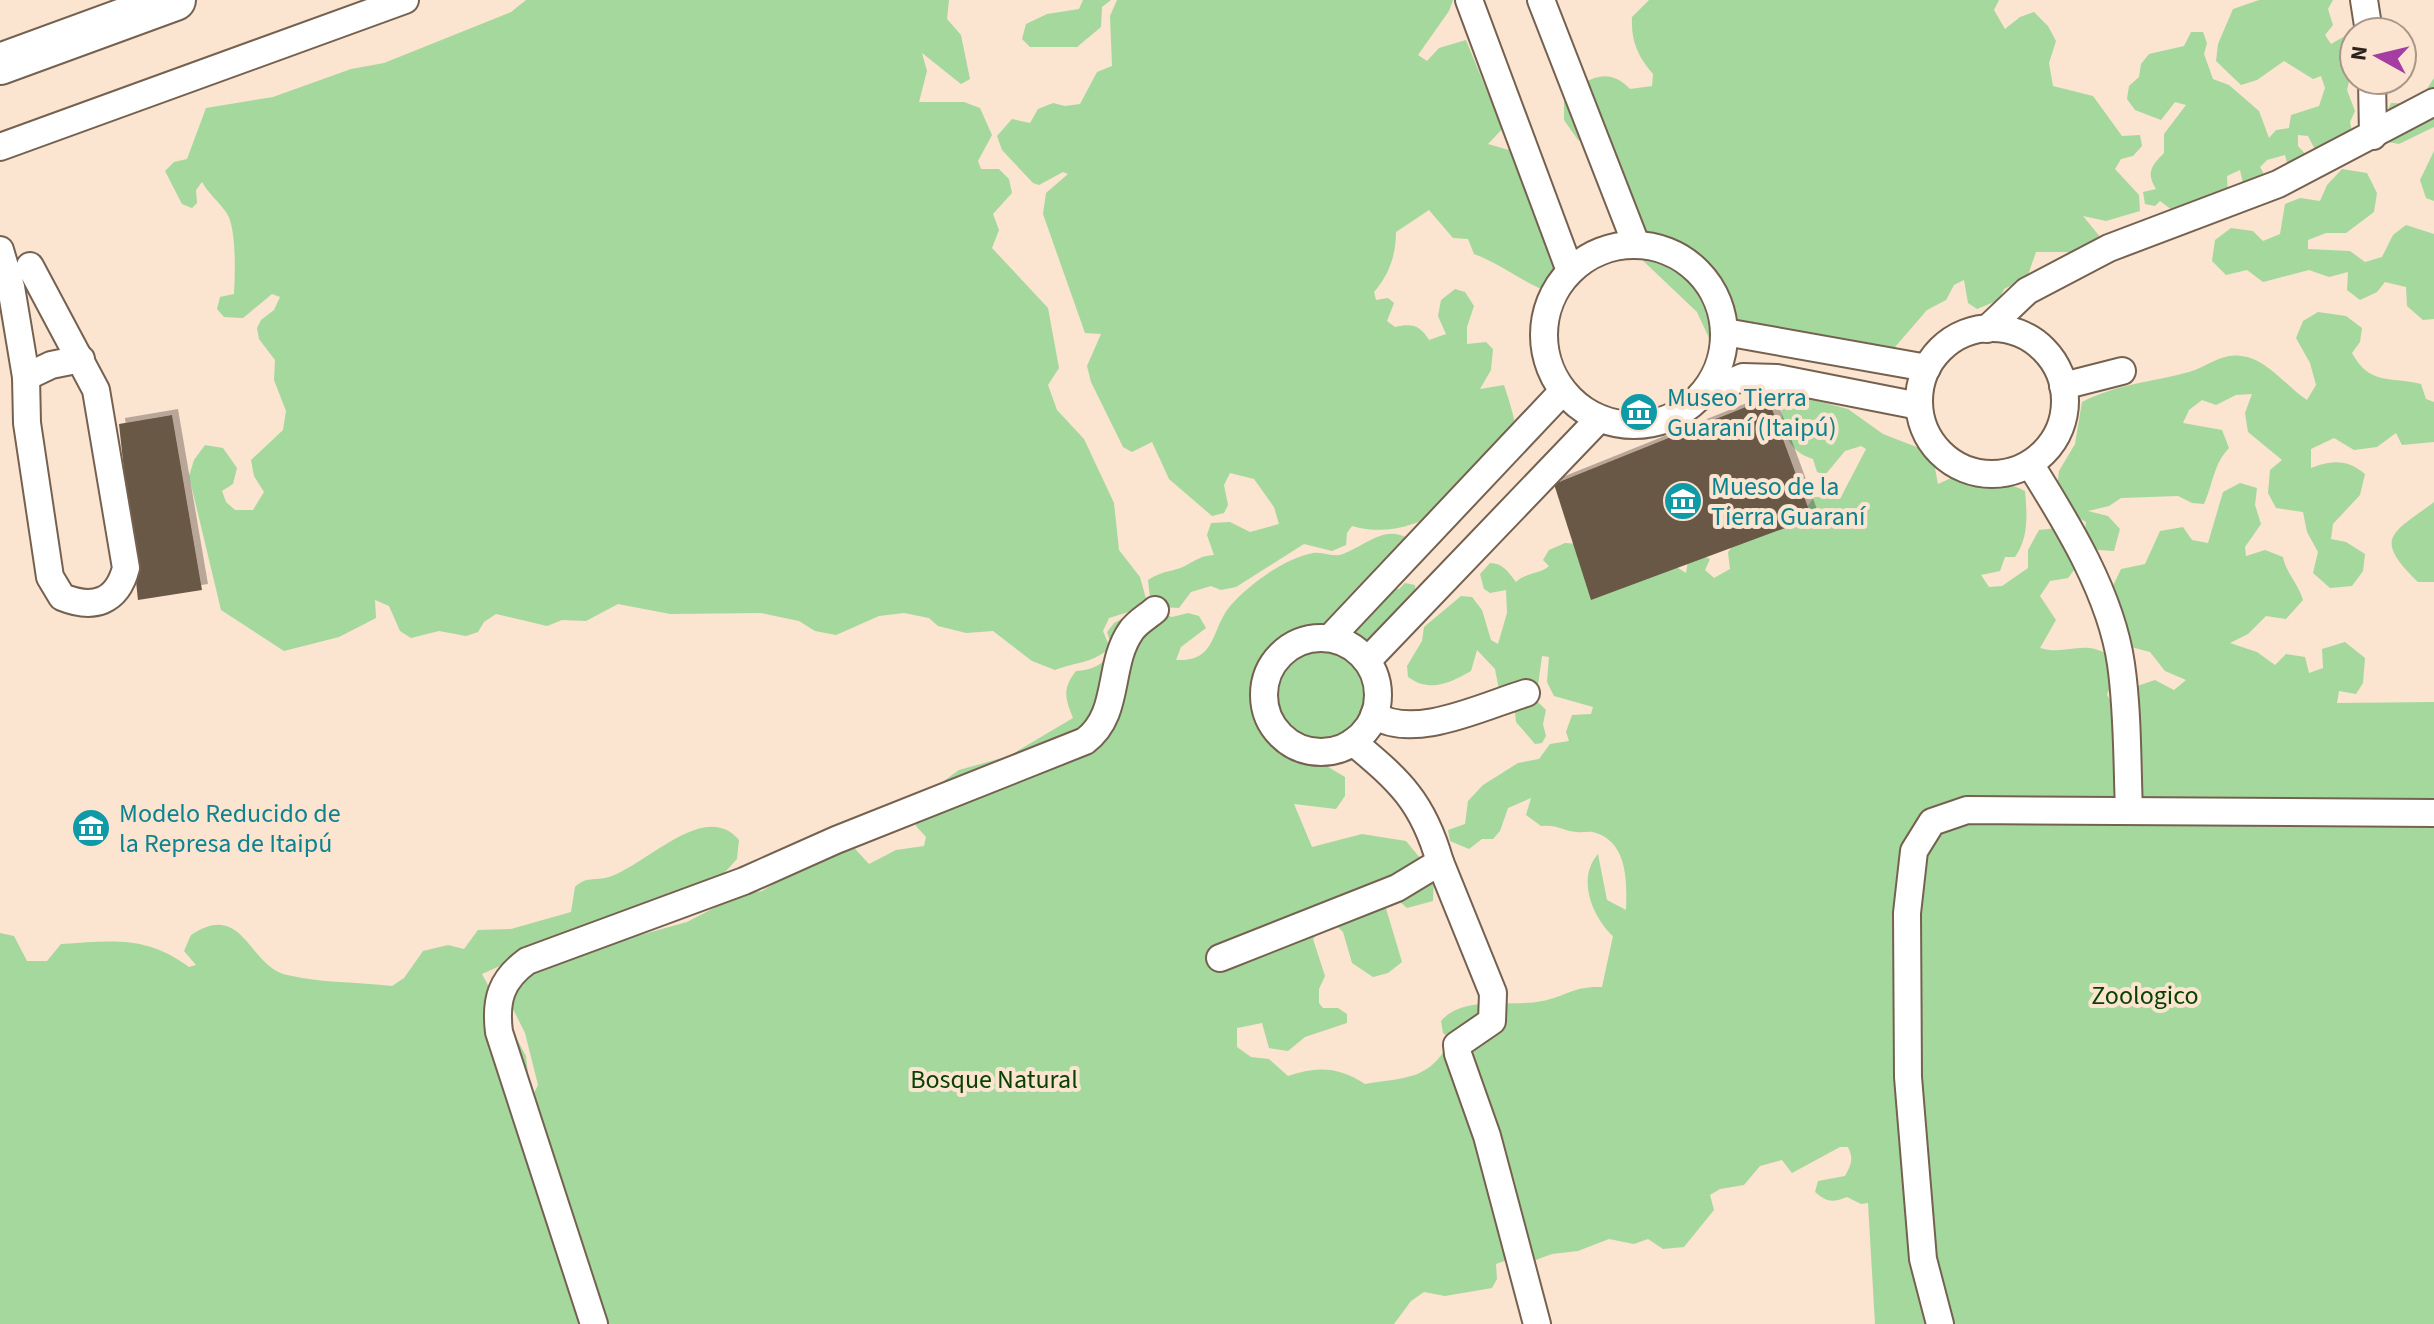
<svg xmlns="http://www.w3.org/2000/svg" width="2434" height="1324" font-family="'Source Sans 3',sans-serif">
<defs>
<filter id="shadow"><feDropShadow dx="6" dy="-6" stdDeviation="0" flood-color="#0004"/></filter>
</defs>
<rect width="100%" height="100%" fill="#fbe4d0"/>
<g fill="#a5d89d">
<path d="M526,0H949L947,19L961,35L970,79L961,84L922,53L927,71L919,102H964L980,108L992,135L978,161L981,169H999L1009,179L1012,193L993,214L999,230L992,248L1048,308L1059,368L1048,385L1057,410L1084,439L1114,503L1119,550L1140,577L1148,606L1109,618L1103,631L1110,648C1089,665 1078,661 1055,670L1032,661L993,631L966,633L938,626L929,618L904,613L879,616L836,635L815,631L799,621L761,613L670,614L618,604L586,621L562,620L547,626L496,614L484,622L478,632L466,636L439,631L411,638L400,631L389,606L375,600L376,618L339,637L284,651L221,610L189,476L194,460L205,445L223,448L237,468L233,484L222,491L226,502L235,510H253L264,492L254,476L251,460L283,430L286,411L274,380L275,360L259,339L257,328L261,320L274,310L280,297L272,294L243,318L224,317L217,309L220,297L234,294C235,274 237,227 226,212C218,201 209,194 202,182L196,190L197,203L192,208L182,204L165,171L174,162L187,159L206,108L273,97L351,69L384,63L511,12Z"/>
<path d="M1083,0H1111L1102,7L1101,27L1077,47H1030L1022,39L1026,24L1047,14L1079,9Z"/>
<path d="M1117,0H1453L1449,11L1418,55L1427,61L1439,48L1466,40L1491,101L1507,124L1488,144L1509,150L1543,223L1558,274L1550,284L1539,288C1516,277 1498,263 1474,254L1468,239L1453,238L1429,210L1396,232C1396,255 1389,275 1374,292L1376,300L1388,298L1394,303L1387,321L1395,327C1412,323 1420,325 1429,340L1446,334L1438,316L1441,300L1455,289L1465,292L1474,306L1467,327V344L1486,342L1493,349L1491,370L1480,389L1504,385C1512,410 1523,440 1513,466C1463,495 1414,544 1352,526L1347,533L1346,545L1332,551L1304,544L1236,587L1221,590L1211,586L1191,592L1179,608L1161,607L1150,598L1148,580C1164,570 1172,572 1185,566C1196,560 1200,556 1214,555L1207,535L1211,523L1230,522L1250,532L1279,524L1274,507L1254,479L1230,473L1224,485L1228,505L1224,513L1212,516L1169,479L1152,442L1132,452L1123,447L1091,382L1087,366L1101,334L1085,333L1043,214L1046,193L1068,174L1063,172L1039,185L1033,183L1002,150L997,136L1012,119L1030,123L1038,109L1053,103L1065,106L1080,104L1097,72L1112,66L1110,16Z"/>
<path d="M1649,0H1999L1994,10L2005,29L2020,17L2034,12L2048,26L2056,41L2049,63L2053,86L2093,96L2122,136L2140,135L2142,146L2133,156L2121,159L2115,169L2139,195L2140,211L2106,221L2083,216L2101,238L2078,252H2036L2027,278L2004,289L1999,300L1977,309L1968,303L1964,280L1954,285L1946,300L1927,310L1895,347L1881,351L1786,339L1771,326C1746,347 1740,352 1709,338L1697,312L1637,255L1593,143L1578,140L1564,120V97C1586,79 1608,65 1630,89L1652,86L1653,74C1637,55 1631,41 1632,17Z"/>
<path d="M2259,0H2333L2328,9L2333,25L2325,35L2331,44L2359,28L2363,32H2354V80L2350,78L2347,90L2355,111L2350,122L2353,137L2322,163L2308,136L2298,135V146L2310,159L2289,170L2285,155L2267,160L2260,167L2265,176L2257,185L2243,183L2240,170L2227,176L2228,195L2172,210L2160,201L2155,206L2145,204L2143,192L2156,189C2146,173 2151,166 2164,153V134L2186,105L2175,102L2161,120L2135,110L2127,99L2129,86L2139,77L2141,64L2149,54L2184,46L2191,32H2203L2207,43L2204,54L2213,79L2229,85L2259,111L2269,138L2276,130L2289,128L2291,115L2319,106L2325,88L2321,76L2313,79L2284,61L2257,80L2241,85L2216,61L2218,44L2233,9Z"/>
<path d="M2434,78V127L2399,144L2383,141L2384,118L2391,103L2417,104Z"/>
<path d="M2434,151V201L2426,198L2420,180Z"/>
<path d="M2342,169L2367,173L2377,193L2374,212L2346,233H2326L2308,240V249L2350,251L2365,262L2382,257L2393,235L2406,225L2434,234V319L2423,320L2407,306L2406,287L2385,282L2377,292L2360,300L2347,290L2348,272L2329,277L2309,270L2263,282L2247,270L2226,275L2212,261L2215,240L2231,228L2253,231L2263,241L2280,234L2285,204L2300,198L2320,201L2327,185Z"/>
<path d="M2318,312L2346,316L2362,328L2360,342L2352,353C2370,386 2390,376 2421,384L2426,399L2434,402V442L2402,445L2396,433L2377,447L2354,450L2334,438L2311,449V468C2333,460 2347,459 2365,474L2360,495L2333,524L2331,539L2346,542L2365,554L2363,571L2352,586L2330,588L2313,573L2318,552L2307,532L2303,512L2276,508L2268,493L2270,470L2282,460L2248,432L2245,413L2252,394L2236,395L2216,405L2202,400L2189,410L2183,423L2222,430L2229,448C2214,463 2213,484 2204,504L2192,503L2178,496L2121,498L2109,506L2088,511L2108,516L2120,529L2114,551L2098,550L2084,538L2086,522L2070,513L2057,489L2059,471L2075,444L2082,402C2117,384 2152,382 2189,372C2207,367 2221,353 2241,356C2266,358 2287,387 2307,400L2316,385L2310,363L2296,338L2303,321Z"/>
<path d="M1795,395L1848,409L1883,434L1932,453L1938,484L1960,474C1976,476 2011,483 2025,491C2027,515 2029,537 2015,557H2005L2000,571L1981,575L1989,587L2002,586L2028,568V550L2039,530L2058,528L2081,561L2068,578L2050,581L2040,596L2056,620L2040,648C2066,656 2082,639 2109,655L2113,678L2107,695L2113,705H2133L2137,686L2155,680L2174,690L2186,680L2165,671L2150,652L2120,644L2111,590L2121,569L2145,564L2160,531L2183,527L2192,540L2208,543L2223,492L2240,483L2257,488L2255,505L2261,524L2245,547L2246,556L2265,550L2283,557C2286,573 2298,583 2303,600L2286,619L2266,616L2248,634L2230,643L2257,652L2275,665L2286,654L2305,657L2309,673L2323,668L2322,649L2345,642L2365,658L2363,683L2356,694L2339,691L2337,703L2434,702V1324H1875L1868,1203L1861,1204L1847,1197C1833,1203 1826,1202 1815,1192L1818,1181L1845,1176C1851,1165 1854,1159 1848,1147H1840L1792,1173L1782,1160L1760,1166L1744,1185L1720,1189L1710,1195L1714,1210L1684,1247L1663,1249L1648,1239L1634,1244L1609,1239L1578,1251L1552,1254L1533,1261L1510,1259L1496,1264L1497,1279L1492,1288L1445,1296L1424,1292L1411,1301L1394,1324H0V933L14,936L27,961H47L61,944C112,941 146,935 189,967L196,965L184,951L191,935C244,900 247,965 287,975C320,983 358,982 392,986L404,978L423,951L448,945L464,949L478,930L511,929L571,912L575,887C587,876 594,881 609,877C646,866 704,799 739,840L737,859L707,892L529,953L482,974L526,1056L531,1099L538,1085L525,1033L510,1003L505,982L583,951L687,922L739,895L762,891L847,840L869,864L896,850L924,846L926,837L916,826L915,809L934,788L959,770L1009,756L1073,718C1065,698 1062,689 1076,671C1092,670 1103,665 1113,651L1107,632L1114,623L1125,617L1139,618L1156,612L1172,617L1188,613L1199,616L1206,628L1181,647L1176,660C1218,662 1210,629 1231,605C1250,584 1285,558 1313,553C1323,551 1333,558 1343,554C1369,544 1388,521 1414,543L1388,589H1399L1405,583L1415,585L1416,600L1362,655C1378,683 1382,709 1369,739C1342,750 1336,739 1309,739L1318,761L1345,777V796L1336,809L1294,804L1312,847L1362,834L1406,841L1434,875L1433,901L1407,908L1392,895H1382L1402,962L1388,973L1373,977L1352,963L1343,932L1337,926L1324,927L1313,939L1325,976L1319,989V1003L1323,1008H1338L1347,1014V1023L1305,1037L1288,1051L1269,1048L1262,1023L1237,1028V1047L1251,1057L1269,1059L1288,1076C1317,1066 1339,1067 1365,1084C1406,1077 1430,1081 1451,1039L1443,1033L1441,1021C1465,994 1511,1008 1542,1001C1568,996 1572,986 1602,987L1613,936C1593,917 1576,879 1598,854L1607,900L1626,910C1627,883 1628,843 1596,833C1590,830 1584,833 1577,832C1563,831 1557,824 1541,826L1526,815L1531,798L1508,808L1500,831L1493,839H1482L1469,849L1450,841L1448,830L1465,824L1468,801L1483,785L1518,763L1539,759L1550,744L1569,741L1566,732L1572,715L1591,714L1593,707L1554,696L1547,682L1549,657L1542,656L1536,700L1546,710L1543,724L1546,736L1542,743L1535,744L1516,722L1515,713L1500,695L1495,669L1477,650L1471,671C1450,683 1430,693 1408,677L1407,666L1422,641L1424,627L1461,596L1472,597L1482,610L1491,640L1498,644L1507,613L1506,590L1490,593L1484,589L1480,574L1490,563C1503,563 1508,572 1516,582C1526,572 1541,574 1549,566L1543,560L1549,550L1565,543L1579,544L1672,564L1686,573L1688,561L1701,555L1710,559L1705,570L1714,578L1730,569L1728,552L1745,530L1803,513L1814,497H1841L1866,449L1861,446L1845,451L1825,475L1817,472L1813,459C1786,451 1782,428 1781,403Z"/>
<path d="M2434,502V582H2418C2372,537 2392,534 2434,502Z"/>
</g>
<g fill="#6b5847" filter="url(#shadow)">
<path d="M1768,398L1812,518L1591,600L1554,484Z"/>
<path d="M172,415L202,590L138,600L119,424Z"/>
</g>
<g fill="none" stroke-linecap="round" stroke-linejoin="round">
<g stroke="#756150" stroke-width="30">
<g id="minor">
<path d="M1469,0L1570,271"/>
<path d="M1541,0L1636,244"/>
<path d="M2364,0L2369,32"/>
<path d="M2372,80L2373,136"/>
<path d="M0,147L405,0"/>
<circle cx="1634" cy="335" r="90"/>
<path d="M0,250L11,287L26,377L27,423L50,577L62,597C94,610 117,602 126,568L96,390L30,266"/>
<circle cx="1992" cy="401" r="73"/>
<path d="M1987,329L2027,291L2109,248L2278,184L2434,102"/>
<path d="M1725,332L1927,368"/>
<path d="M26,377L51,365L81,359"/>
<path d="M2063,386L2122,371"/>
<path d="M1703,394L1743,377L1777,378L1919,406"/>
<path d="M2030,464C2067,523 2111,594 2121,664C2128,712 2127,763 2129,811"/>
<path d="M1330,638L1563,391"/>
<circle cx="1321" cy="695" r="57"/>
<path d="M1367,661L1599,419"/>
<path d="M1374,715C1414,741 1483,706 1526,693"/>
<path d="M1440,862L1493,993L1492,1021L1457,1045L1458,1054L1487,1136L1537,1324"/>
<path d="M1220,958L1397,888L1440,862C1423,802 1400,781 1353,742"/>
<path d="M594,1324L499,1032C495,1000 501,980 527,961L744,881L836,840L1085,741C1121,714 1107,665 1131,631C1137,622 1147,617 1155,610"/>
<path d="M1940,1324L1923,1259L1908,1077L1907,913L1914,851L1932,822L1967,810L2434,813"/>
</g>
</g>
<g stroke="#756150" stroke-width="44">
<path id="highway" d="M0,64L175,0"/>
</g>
<use href="#minor" stroke="#fff" stroke-width="26"/>
<use href="#highway" stroke="#fff" stroke-width="40"/>
</g>
<defs>
<g id="museum-disc" transform="scale(2)"><circle r="9.5" fill="#0f9aa8" stroke="#fbe4d0"/><path d="M0-6L6-3V-2H-6V-3ZM-5-1h2V3h-2ZM-1-1h2V3h-2ZM3-1h2V3H3ZM-6 4H6V6H-6Z" fill="#fff"/></g>
</defs>
<g fill-rule="evenodd">
<use href="#museum-disc" x="1639" y="412"/>
<use href="#museum-disc" x="1683" y="501"/>
<use href="#museum-disc" x="91" y="828"/>
</g>
<g text-anchor="middle" stroke-width="8" stroke-linejoin="round" paint-order="stroke">
<g font-size="26" fill="#0d838f" stroke="#fbe4d0" text-anchor="start">
<text x="1667" y="406">Museo Tierra<tspan x="1667" dy="30">Guaraní (Itaipú)</tspan></text>
<text x="1711" y="495">Mueso de la<tspan x="1711" dy="30">Tierra Guaraní</tspan></text>
<text x="119" y="822">Modelo Reducido de<tspan x="119" dy="30">la Represa de Itaipú</tspan></text>
</g>
<g font-size="26" fill="#094103" stroke="#fbe4d0">
<text x="2145" y="1004">Zoologico</text>
<text x="994" y="1088">Bosque Natural</text>
</g>
</g>
<g transform="translate(2378 56) rotate(278)"><circle r="38" fill="#fbe4d0" stroke="#a89788" stroke-width="2"/>
<path d="M0-6L14 30L0 20L-14 30Z" fill="#a43ea2"/>
<text y="-12" font-size="22" font-weight="bold" text-anchor="middle" fill="#2b231b">N</text>
</g>
</svg>
